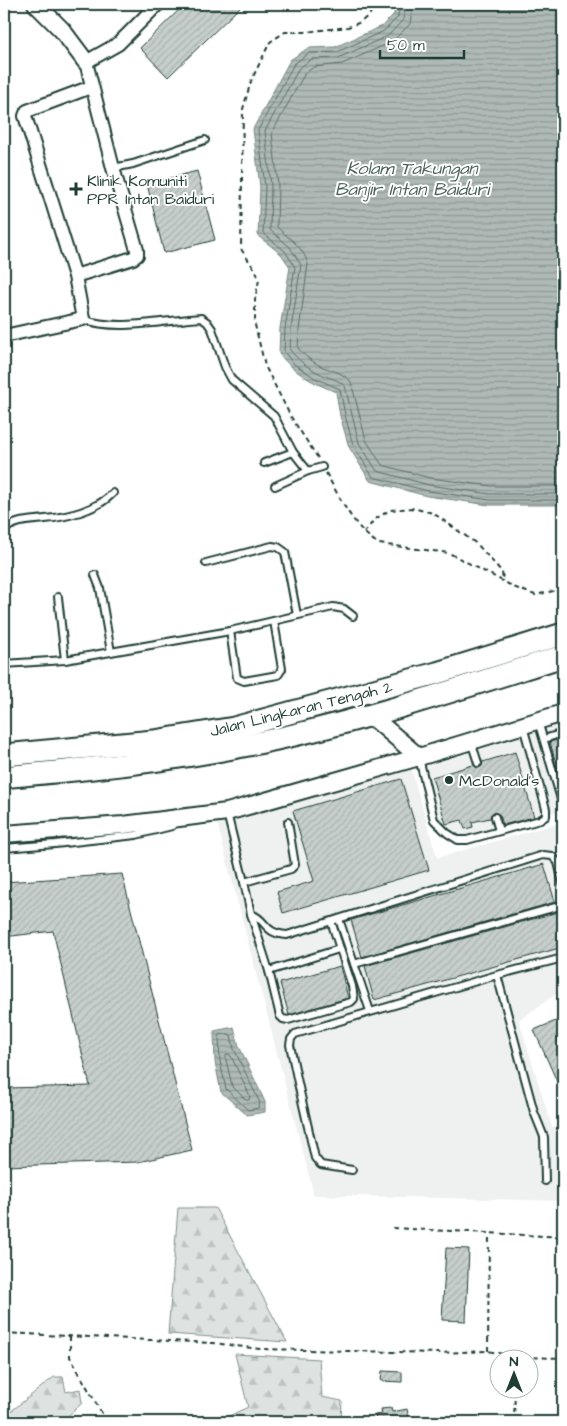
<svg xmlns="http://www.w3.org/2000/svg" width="567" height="1426" font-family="'Architects Daughter',sans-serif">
<defs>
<pattern id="forest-firs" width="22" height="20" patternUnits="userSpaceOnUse" patternTransform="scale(1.25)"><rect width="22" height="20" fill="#dee3e2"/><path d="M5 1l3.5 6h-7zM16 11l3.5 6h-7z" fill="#bec4c2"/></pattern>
<pattern id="water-rules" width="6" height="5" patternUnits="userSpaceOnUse" patternTransform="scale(1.25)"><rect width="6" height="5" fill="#afbab7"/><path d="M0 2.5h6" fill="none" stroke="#8e9896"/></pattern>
<pattern id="building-hatch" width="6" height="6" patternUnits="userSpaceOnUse" patternTransform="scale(1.25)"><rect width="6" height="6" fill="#c7cfcc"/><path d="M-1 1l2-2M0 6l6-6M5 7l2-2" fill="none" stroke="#aab3b0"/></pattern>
</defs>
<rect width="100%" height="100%" fill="#fff"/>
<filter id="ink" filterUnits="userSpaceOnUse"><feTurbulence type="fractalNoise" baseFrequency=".02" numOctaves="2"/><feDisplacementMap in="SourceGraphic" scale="10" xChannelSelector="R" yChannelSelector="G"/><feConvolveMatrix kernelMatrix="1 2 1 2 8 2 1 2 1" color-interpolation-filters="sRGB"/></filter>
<g filter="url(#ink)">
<g fill="#eef1f0">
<path d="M563,724V810L467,837H459L449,831L437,818L424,767Z"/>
<path d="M411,768L437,858L556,824L563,850V989L519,1020L552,1127L563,1124V1201L314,1195L217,823Z"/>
</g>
<g fill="url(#forest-firs)" stroke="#7e908b">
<path d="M178,1208H215L287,1342L168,1334Z"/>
<path d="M235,1354L319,1359L322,1397L342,1401L341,1421L216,1422L248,1407Z"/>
<path d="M54,1377H63L66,1392L80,1389L82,1403L68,1416L67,1422H4V1413L10,1412Z"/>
</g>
<g fill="url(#water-rules)" stroke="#758883">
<path d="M395,4H563V505H489L427,496L370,481L349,447L340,416L336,392C311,382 296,374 279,354L280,328L290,267L281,254L258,236L260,187L253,129L290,60L308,48L335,47L382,26L394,14Z"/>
<path d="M234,1027L239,1046L265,1102V1112L247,1115L221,1092L215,1062L214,1031Z"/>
</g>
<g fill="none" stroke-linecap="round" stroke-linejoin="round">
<g stroke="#596f68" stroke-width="1">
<path d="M400,4L398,17L384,31L337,52L309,53L294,64L258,130L265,186L263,233L285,251L295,267L285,329L284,352L294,364L315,378L340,389L345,415L353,445L373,477L428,491L490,500H563"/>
<path d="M406,4L403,20L388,36L338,58L312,59L299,68L265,131L271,186L270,230L290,247L301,265L291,329L290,350C298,360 308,368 319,373C328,378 338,379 345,386L359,443L377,471L429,485L490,494H563"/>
<path d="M413,4L410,24L392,42L342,64L314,67L305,73L272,133L278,185L277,227C289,239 303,246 308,264L299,330L298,348C304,356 314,363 323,367C333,371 344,373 351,382L366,440L382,465L430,478L491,486H563"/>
<path d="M229,1034L231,1035L234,1049L260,1103L258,1108L248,1110L226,1089L220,1061L219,1037L220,1035Z"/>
<path d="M228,1054L231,1056L250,1096L249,1100H246L232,1086L226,1060V1056Z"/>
</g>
</g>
<g fill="url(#building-hatch)" stroke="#1f3d34">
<path d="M185,4H243L168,77L140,48Z"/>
<path d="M197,171L215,240L164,253L147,184Z"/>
<path d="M563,738V782H561L550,742Z"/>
<path d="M515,752L534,817L503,825L500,815L494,812L491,814L490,818L472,822L473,827L465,829L462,820L446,824L432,777L473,765L479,768L482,766L483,762Z"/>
<path d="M401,779L429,870L283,913L277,892L314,881L293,811Z"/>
<path d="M544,864L555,902L362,957L351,920Z"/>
<path d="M122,874L192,1150L138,1162L4,1166V1088L90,1086L53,931L4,937V882Z"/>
<path d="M558,912L563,929V947L374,1000L365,966Z"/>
<path d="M340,966L348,998L289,1015L280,983Z"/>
<path d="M563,1018V1095L534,1030Z"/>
<path d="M446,1248L469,1249L466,1321L442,1320Z"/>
<path d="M382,1371L402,1372V1382L381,1381Z"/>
<path d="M391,1408L392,1412L407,1409L409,1419L376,1421L375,1415L382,1414L381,1409Z"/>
</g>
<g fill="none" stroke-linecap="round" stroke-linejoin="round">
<g stroke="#1f3d34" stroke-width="10">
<g id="service">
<path d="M113,168L133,164L205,140"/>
<path d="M83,319C116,332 166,320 201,318L207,322L212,329L225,367L232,380L274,416L293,452L308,471L322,467"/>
<path d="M264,463L293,452"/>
<path d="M275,486L308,471"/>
<path d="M4,530C16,520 29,521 45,519C68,517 97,510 113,493"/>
<path d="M206,563L272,546L278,547L285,552L297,615"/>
<path d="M95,575L100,588L111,652"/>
<path d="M58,597L65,660"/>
<path d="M230,631L237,678L244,681L278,675L282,669L274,621"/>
<path d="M4,664L65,660L230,631L333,607L344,609L353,616"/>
<path d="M538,721L563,806"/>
<path d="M544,739L563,733"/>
<path d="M471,741L478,763"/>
<path d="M419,758L434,820L447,833L458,840H467L540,820L546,816V809L523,726"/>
<path d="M227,813L244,882L251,914L269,971L280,1016L283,1019L288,1020L351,1002L354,999L352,986L331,921"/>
<path d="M495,817L499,831"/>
<path d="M4,848L55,844L136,835L172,826"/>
<path d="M244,882L291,869L295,865L288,822"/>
<path d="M251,914C268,920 262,933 287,935L543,855L552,856L558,862L563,883"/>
<path d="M339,919L370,1011"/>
<path d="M354,964L563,905"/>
<path d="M269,971L339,949"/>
<path d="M352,1170L321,1165L315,1158L298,1083L290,1045L291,1039L295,1034L497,975"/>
<path d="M545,1181L544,1137L534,1112L497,975L563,958"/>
</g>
</g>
<g stroke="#1f3d34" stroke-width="16">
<g id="minor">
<path d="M75,276L133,258L137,255V250L113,168L86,62L118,44L158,4"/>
<path d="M4,336L83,319L75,276L25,116L27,111L91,87"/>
</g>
</g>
<g stroke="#1f3d34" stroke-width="20">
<g id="tertiary">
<path d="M36,4L62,30L86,62"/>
<path d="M370,715L419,757L563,713"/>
<path d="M4,834L123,825L227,812L419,757"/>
</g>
</g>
<g stroke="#1f3d34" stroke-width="25">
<g id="trunk">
<path d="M4,755L154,741L234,728L437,673L563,634"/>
<path d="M4,777C84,769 164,762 243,746C352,725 458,689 563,656"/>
</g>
</g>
<g stroke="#1f3d34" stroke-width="2" stroke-dasharray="5 4" stroke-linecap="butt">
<path d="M318,458L291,417L265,366L255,325V299L259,280L257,273L241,249L243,109L251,81L270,42L285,32H305L348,27L361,22L370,14L374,4"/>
<path d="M326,473C340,498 354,529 379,544L449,553L516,588L535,595L563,589"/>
<path d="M364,533L375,519L390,510L412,508L433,513L477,544L502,572L503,581"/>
<path d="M393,1228L563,1237"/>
<path d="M4,1333L213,1343L260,1349L439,1353L488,1351L517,1357L563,1358"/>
<path d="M70,1336V1357L105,1419V1422"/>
<path d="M488,1351L489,1234"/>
<path d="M514,1422L515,1388"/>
</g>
<use href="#service" stroke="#fff" stroke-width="6"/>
<use href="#minor" stroke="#fff" stroke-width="12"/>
<use href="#tertiary" stroke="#fff" stroke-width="16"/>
<use href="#trunk" stroke="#fff" stroke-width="21"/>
</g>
</g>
<g fill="#1f3d34" stroke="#fff" stroke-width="2">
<path d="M73.5 181.5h5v5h5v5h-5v5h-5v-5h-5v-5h5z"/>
<circle cx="449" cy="780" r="5"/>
</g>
<g text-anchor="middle" stroke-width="4" stroke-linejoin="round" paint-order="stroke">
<g font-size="16" fill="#1f3d34" stroke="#fff" text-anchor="start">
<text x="87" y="186">Klinik Komuniti<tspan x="87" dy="18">PPR Intan Baiduri</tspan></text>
<text x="459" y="786">McDonald's</text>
</g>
<g font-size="16" fill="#1f3d34" stroke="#fff">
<text transform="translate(301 708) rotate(-14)" y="6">Jalan Lingkaran Tengah 2</text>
</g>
<g font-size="18" font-style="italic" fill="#4a625b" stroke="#fff">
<text x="412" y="174">Kolam Takungan<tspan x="412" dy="21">Banjir Intan Baiduri</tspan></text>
</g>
</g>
<rect width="567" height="1426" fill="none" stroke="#fff" stroke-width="20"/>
<rect x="10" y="10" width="547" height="1406" fill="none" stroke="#1f3d34" stroke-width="2" filter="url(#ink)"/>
<g transform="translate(514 1374)"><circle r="24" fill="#ffffff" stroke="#a5b1ae"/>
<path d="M0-4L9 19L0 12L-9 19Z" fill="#1f3d34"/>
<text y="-8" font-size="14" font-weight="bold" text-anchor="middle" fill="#1f3d34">N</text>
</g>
<path d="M380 50v8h84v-8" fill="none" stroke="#1f3d34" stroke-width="2.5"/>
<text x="387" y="50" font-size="15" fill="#1f3d34" stroke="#ffffff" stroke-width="4" paint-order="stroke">50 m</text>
</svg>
